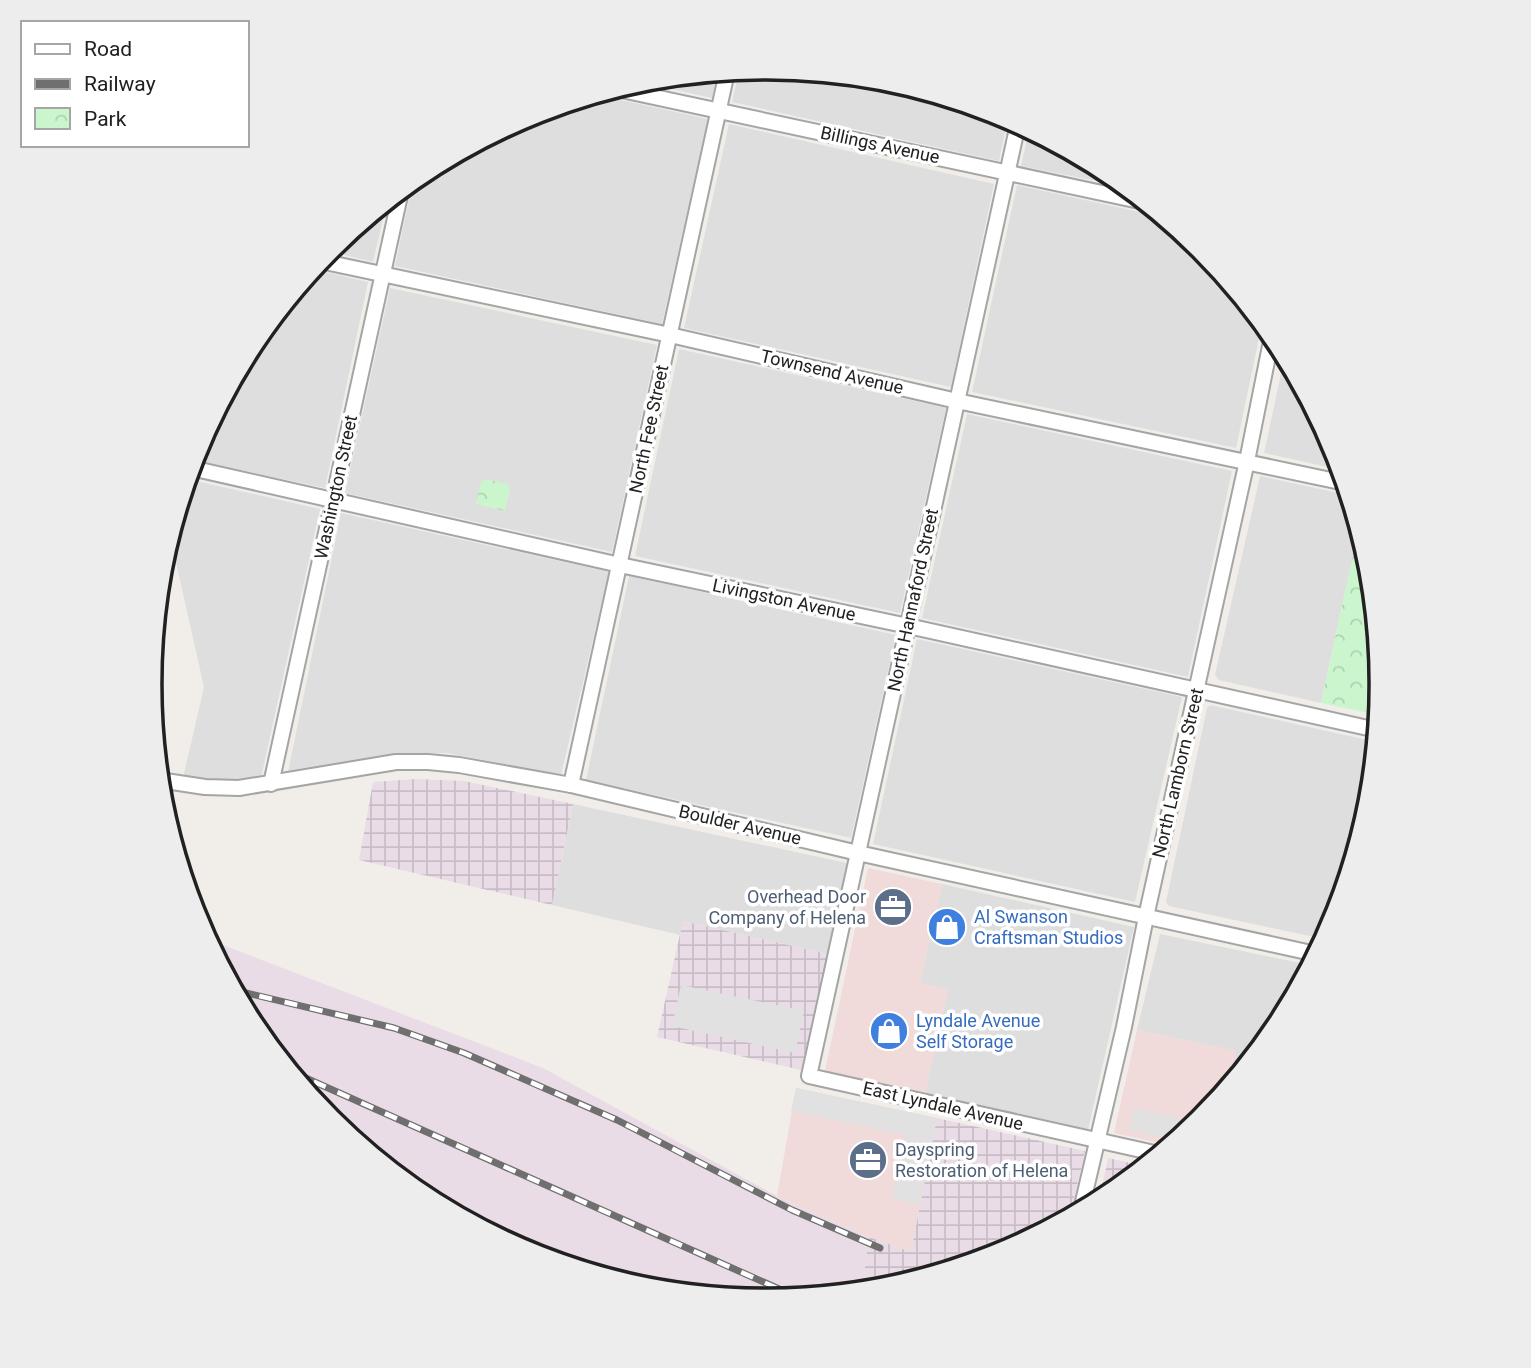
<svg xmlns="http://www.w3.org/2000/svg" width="1531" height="1368" font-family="Roboto,sans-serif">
<defs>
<pattern id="industrial-grid" width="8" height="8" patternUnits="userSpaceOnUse" patternTransform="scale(1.75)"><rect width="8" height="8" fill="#e9dce7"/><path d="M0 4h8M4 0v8" fill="none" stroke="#c8bcc6"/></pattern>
<pattern id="park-crowns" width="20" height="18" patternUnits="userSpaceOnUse" patternTransform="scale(1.75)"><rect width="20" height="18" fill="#cbf6cd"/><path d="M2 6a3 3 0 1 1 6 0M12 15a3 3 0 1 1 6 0" fill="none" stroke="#aed3b0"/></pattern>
</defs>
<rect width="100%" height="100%" fill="#f1eee9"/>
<g fill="#dfdedf">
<path d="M766,68L886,80L1002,115L1008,119L999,161L732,102L739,71Z"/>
<path d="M717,73L712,98L639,82L646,80Z"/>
<path d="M598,95L708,119L662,324L395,266L413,180L424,172L530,115Z"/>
<path d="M729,124L994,184L951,387L684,328Z"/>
<path d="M1029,130L1108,172L1126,187L1021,166Z"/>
<path d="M1017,185L1162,217L1201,249L1262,324L1236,448L972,392Z"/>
<path d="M387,202L373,262L328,251L330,248Z"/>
<path d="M313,269L368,282L325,488L193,460L197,448L254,342Z"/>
<path d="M390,288L657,345L612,552L345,493Z"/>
<path d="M679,349L946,408L900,613L635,556Z"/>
<path d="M1285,355L1335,449L1341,470L1264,453Z"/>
<path d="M967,414L1232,471L1188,677L922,618Z"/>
<path d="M1260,476L1348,495L1359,528L1321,703L1219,680L1215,675Z"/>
<path d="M187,479L320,509L261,778L230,783L183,778L204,687L170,536Z"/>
<path d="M341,513L609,572L561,775L447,753L391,755L288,772Z"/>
<path d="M629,576L896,635L851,838L586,780Z"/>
<path d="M917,639L1182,697L1135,902L873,844Z"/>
<path d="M1210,705L1376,742L1369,805L1334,920L1324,939L1169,906L1166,902L1207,708Z"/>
<path d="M573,804L847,863L828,954L683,921L680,935L552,905Z"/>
<path d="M942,884L1134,927L1088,1130L925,1093L948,990L920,983Z"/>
<path d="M1160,934L1310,965L1277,1026L1228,1087L1235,1051L1137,1030Z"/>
</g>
<g fill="#f0dada">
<path d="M868,868L942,884L920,983L948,990L925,1093L825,1071Z"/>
<path d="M1137,1030L1236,1051L1228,1087L1201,1120L1169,1145L1114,1133Z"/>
<path d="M796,1088L937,1118L911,1252L869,1237L777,1196Z"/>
</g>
<g fill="url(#industrial-grid)">
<path d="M417,779L464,781L573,804L552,905L359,860L373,782Z"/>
<path d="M683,921L828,954L801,1070L657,1037Z"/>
<path d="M937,1118L1085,1151L1070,1216L1001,1253L896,1285L864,1272L869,1237L911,1252Z"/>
<path d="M1108,1158L1144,1166L1107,1196L1099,1201Z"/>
</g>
<path fill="#e9dce7" d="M207,939L543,1068L777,1196L869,1237L864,1272L896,1285L885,1288L765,1300L645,1288L529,1253L423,1196L330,1119L253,1026Z"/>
<g fill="url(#park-crowns)">
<path d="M486,479L507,484L510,488L505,511L476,504L481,482Z"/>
<path d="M1359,528L1369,564L1381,684L1378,715L1321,703Z"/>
</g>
<g fill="#e1e1e1">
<path d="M681,985L804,1011L795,1053L672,1026Z"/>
<path d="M796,1088L937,1118L919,1204L892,1199L905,1135L791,1111Z"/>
<path d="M1134,1108L1179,1118L1174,1140L1129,1130Z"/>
</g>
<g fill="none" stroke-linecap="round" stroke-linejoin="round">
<g stroke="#a5a5a5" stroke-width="18">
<g id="street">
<path d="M617,89L1144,202"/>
<path d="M1018,124L809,1076L1159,1154"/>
<path d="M320,261L670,335L957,401L1345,483"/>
<path d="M191,468L620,565L908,626L1377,730"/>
<path d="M159,780L205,787L239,788L396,762H428L459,765L571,785L858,853L1316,954"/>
<path d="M271,784L401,191"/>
<path d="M571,785L727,72"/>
<path d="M1081,1210L1124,1027L1146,917L1247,461L1272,336"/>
</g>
</g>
<use href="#street" stroke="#fff" stroke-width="14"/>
<g stroke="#6f6f6f" stroke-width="7">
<g id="rail">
<path d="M234,990L394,1028L464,1053L617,1120L792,1210L880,1248"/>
<path d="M290,1071L797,1297"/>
</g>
</g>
<use href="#rail" stroke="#fff" stroke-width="4.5" stroke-dasharray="13" stroke-linecap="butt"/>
</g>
<defs>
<g id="office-disc" transform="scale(2.0125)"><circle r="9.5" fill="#5c6f8a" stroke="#fff"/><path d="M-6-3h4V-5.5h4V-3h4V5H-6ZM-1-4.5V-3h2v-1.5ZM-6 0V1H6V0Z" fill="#fff"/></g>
<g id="shop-disc" transform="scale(2.0125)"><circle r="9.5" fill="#3f7fe0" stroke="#fff"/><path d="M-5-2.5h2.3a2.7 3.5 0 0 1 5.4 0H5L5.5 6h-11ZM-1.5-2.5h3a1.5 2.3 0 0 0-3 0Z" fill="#fff"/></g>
</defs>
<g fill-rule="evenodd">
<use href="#office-disc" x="893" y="907"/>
<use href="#shop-disc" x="947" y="927"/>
<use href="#shop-disc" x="889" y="1031"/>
<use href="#office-disc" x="868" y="1160"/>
</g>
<g text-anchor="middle" stroke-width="7" stroke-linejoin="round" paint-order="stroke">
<g font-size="18" fill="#212121" stroke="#fff">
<text transform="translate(880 145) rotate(12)" y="6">Billings Avenue</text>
<text transform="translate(832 372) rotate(13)" y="6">Townsend Avenue</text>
<text transform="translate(649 429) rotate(-78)" y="6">North Fee Street</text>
<text transform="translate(336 487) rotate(-78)" y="6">Washington Street</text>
<text transform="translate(784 600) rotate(12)" y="6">Livingston Avenue</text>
<text transform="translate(913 600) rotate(-78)" y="6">North Hannaford Street</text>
<text transform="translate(1178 773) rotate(-77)" y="6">North Lamborn Street</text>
<text transform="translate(740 825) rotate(13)" y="6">Boulder Avenue</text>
<text transform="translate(943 1106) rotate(13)" y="6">East Lyndale Avenue</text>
</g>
<g font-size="18" fill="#4e5e75" stroke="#fff" text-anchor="end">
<text x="866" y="903">Overhead Door<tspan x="866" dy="21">Company of Helena</tspan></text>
<text x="895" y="1156" text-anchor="start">Dayspring<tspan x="895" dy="21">Restoration of Helena</tspan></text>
</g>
<g font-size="18" fill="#366cbe" stroke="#fff" text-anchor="start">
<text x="974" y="923">Al Swanson<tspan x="974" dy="21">Craftsman Studios</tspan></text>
<text x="916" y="1027">Lyndale Avenue<tspan x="916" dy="21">Self Storage</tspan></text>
</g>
</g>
<path d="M0 0H1531V1368H0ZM765 80H766A603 603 0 0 1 1369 683V685A603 603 0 0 1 766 1288H765A603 603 0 0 1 162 685V683A603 603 0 0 1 765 80Z" fill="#ededed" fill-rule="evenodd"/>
<path fill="none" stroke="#212121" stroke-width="3.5" d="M765 80H766A603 603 0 0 1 1369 683V685A603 603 0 0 1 766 1288H765A603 603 0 0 1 162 685V683A603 603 0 0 1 765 80Z"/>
<rect x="21" y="21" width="228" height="126" fill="#ffffff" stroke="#a6a6a6" stroke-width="2"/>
<rect x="35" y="44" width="35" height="10" fill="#ffffff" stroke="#a6a6a6" stroke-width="2"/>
<text x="84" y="56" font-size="21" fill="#212121">Road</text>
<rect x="35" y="79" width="35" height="10" fill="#6f6f6f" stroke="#a6a6a6" stroke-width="2"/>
<text x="84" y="91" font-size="21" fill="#212121">Railway</text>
<rect x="35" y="108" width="35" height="21" fill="url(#park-crowns)" stroke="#a6a6a6" stroke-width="2"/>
<text x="84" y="126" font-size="21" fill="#212121">Park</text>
</svg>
